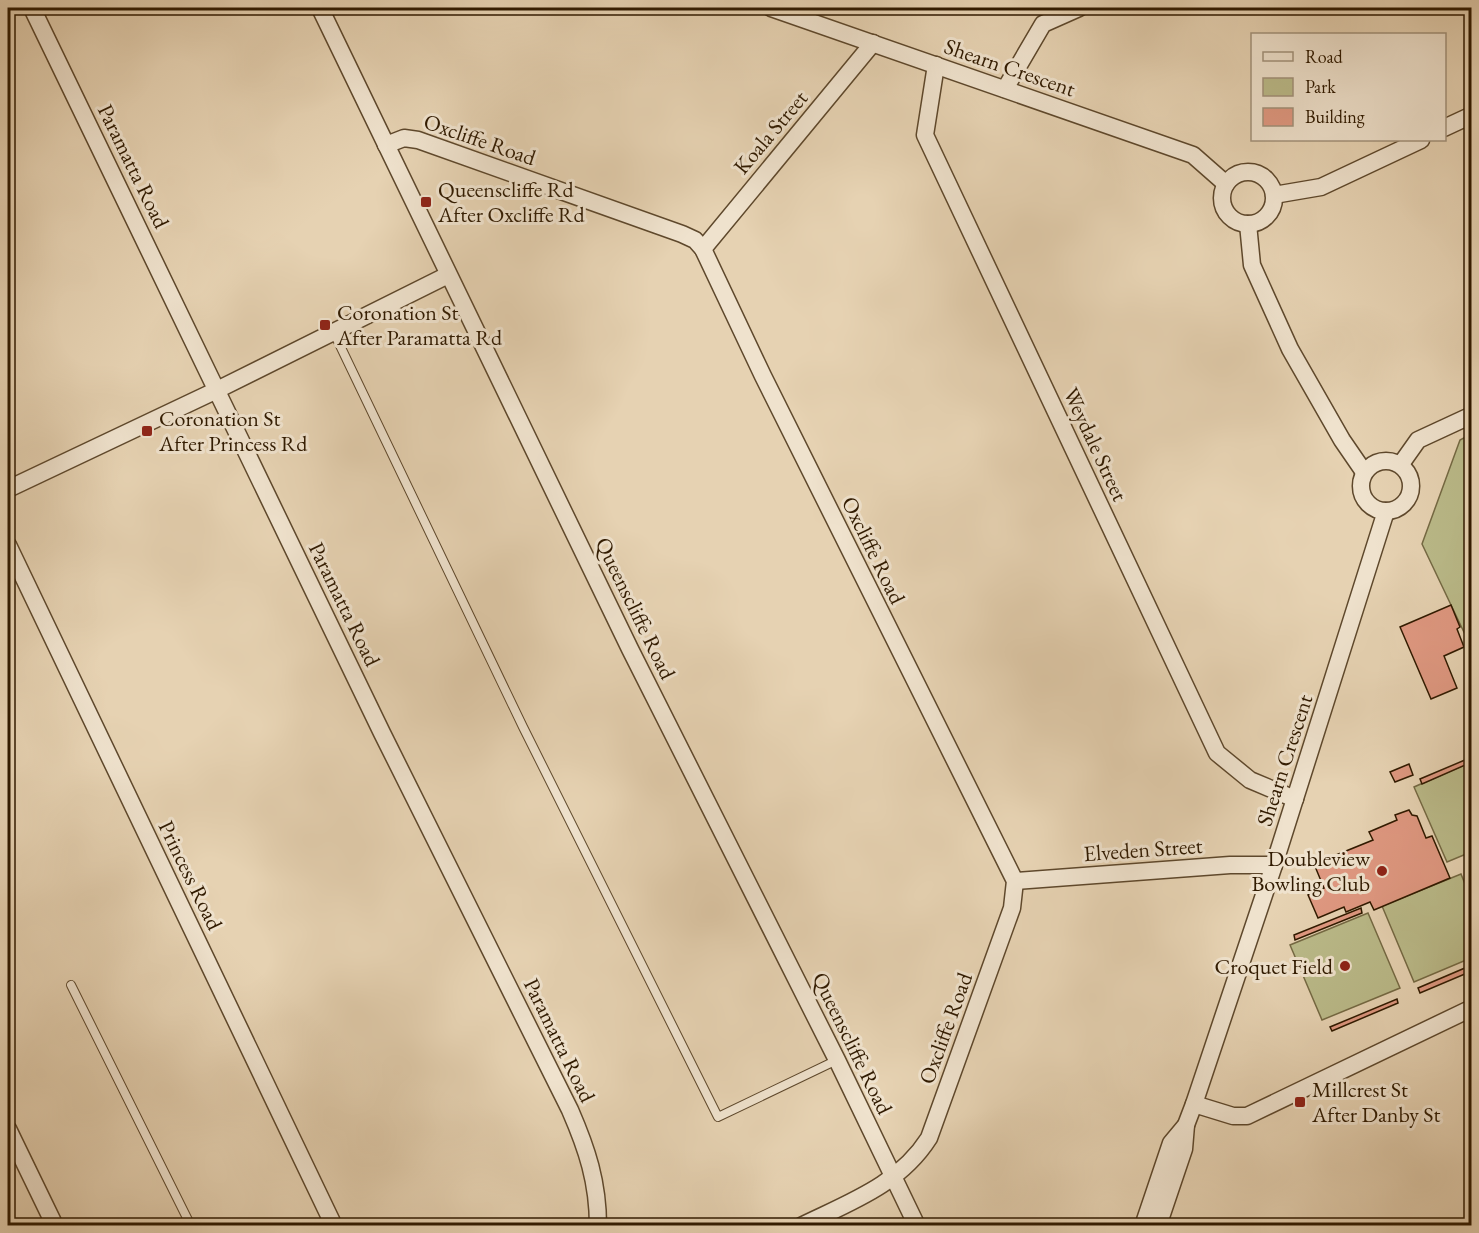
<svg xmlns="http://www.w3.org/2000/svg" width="1479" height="1233" font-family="'EB Garamond',serif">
<rect width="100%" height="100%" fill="#e6d2b2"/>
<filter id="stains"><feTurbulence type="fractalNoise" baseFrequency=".00333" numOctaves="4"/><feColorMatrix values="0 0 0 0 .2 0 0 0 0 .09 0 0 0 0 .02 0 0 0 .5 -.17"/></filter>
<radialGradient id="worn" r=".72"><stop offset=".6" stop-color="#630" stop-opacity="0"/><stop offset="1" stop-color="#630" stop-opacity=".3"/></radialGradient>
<g fill="#baba89" stroke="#756a44" stroke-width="1.5">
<path d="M1471,434V647L1422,544L1460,440Z"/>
<path d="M1471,762V852L1447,862L1414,787Z"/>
<path d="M1461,874L1471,899V958L1414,982L1382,906Z"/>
<path d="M1368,913L1400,988L1322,1020L1290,945Z"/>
</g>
<g fill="#e09982" stroke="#301a00" stroke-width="1.5">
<path d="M1451,605L1460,627L1457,629L1464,647L1444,656L1457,688L1431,699L1400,627Z"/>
<path d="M1472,757V762L1422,784L1420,779Z"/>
<path d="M1409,764L1413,775L1395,782L1390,772Z"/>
<path d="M1409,810L1412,815L1417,816L1426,838L1432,836L1450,878L1374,910L1370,902L1346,912L1344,907L1318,918L1308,895L1324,888L1314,864L1373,840L1369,832L1397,820L1395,815Z"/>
<path d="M1361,908L1362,913L1295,940L1294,935Z"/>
<path d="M1472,965V971L1420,993L1418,988Z"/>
<path d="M1397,999L1398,1003L1332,1031L1330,1027Z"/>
</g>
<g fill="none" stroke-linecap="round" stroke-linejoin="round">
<g stroke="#5e482c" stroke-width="10">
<g id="service">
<path d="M334,333L523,727L718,1117L837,1060"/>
<path d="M71,985L191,1226"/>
</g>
</g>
<g stroke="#5e482c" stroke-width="19">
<g id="minor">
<path d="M32,8L382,733L570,1110C587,1149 598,1182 598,1226"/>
<path d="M320,8L630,649L837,1060L917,1226"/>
<path d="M771,8L1193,155L1226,184"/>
<path d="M936,65L925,135L1217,753L1250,780L1295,799"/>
<path d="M1005,89L1043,24L1079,8"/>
<path d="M1444,128L1472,115"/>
<path d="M386,145L404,138L418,140L682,234L695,240L703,249L763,376L1015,881L1012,908L929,1138C899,1185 850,1202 801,1226"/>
<circle cx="1248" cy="198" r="26"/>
<path d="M1274,195L1321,187L1421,140"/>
<path d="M1248,224L1252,265L1290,349L1342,440L1364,472"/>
<path d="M703,249L873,43"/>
<circle cx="1386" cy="486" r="25"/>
<path d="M1401,464L1418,440L1472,415"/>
<path d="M8,489L217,390L448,275"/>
<path d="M8,545L334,1226"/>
<path d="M1015,881L1230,865H1274"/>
<path d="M1194,1104L1233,1116H1247L1472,1008"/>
<path d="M8,1129L55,1226"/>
<path d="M1143,1226L1171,1143L1186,1125L1194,1104L1274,865L1386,511"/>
<path d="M1158,1226L1184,1149L1186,1125"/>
</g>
</g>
<use href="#service" stroke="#efe2cd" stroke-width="8"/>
<use href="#minor" stroke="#efe2cd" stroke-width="16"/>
</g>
<g fill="#8f2418" stroke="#efe2cd" stroke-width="2">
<rect x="420" y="196" width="12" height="12" rx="3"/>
<rect x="319" y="319" width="12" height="12" rx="3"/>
<rect x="141" y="425" width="12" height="12" rx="3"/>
<circle cx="1382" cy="871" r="6"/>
<circle cx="1345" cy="966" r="6"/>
<rect x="1294" y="1096" width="12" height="12" rx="3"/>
</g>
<g text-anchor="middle" stroke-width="6" stroke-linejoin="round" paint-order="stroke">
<g font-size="22" fill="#301a00" stroke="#efe2cd">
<text transform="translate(1010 67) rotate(19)" y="8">Shearn Crescent</text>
<text transform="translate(770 132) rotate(-50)" y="8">Koala Street</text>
<text transform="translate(480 139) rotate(19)" y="8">Oxcliffe Road</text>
<text transform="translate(134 166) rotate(64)" y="8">Paramatta Road</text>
<text transform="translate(1096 444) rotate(65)" y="8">Weydale Street</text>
<text transform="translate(874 550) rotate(64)" y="8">Oxcliffe Road</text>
<text transform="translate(345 604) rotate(64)" y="8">Paramatta Road</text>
<text transform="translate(636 608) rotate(64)" y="8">Queenscliffe Road</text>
<text transform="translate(1284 760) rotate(-72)" y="8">Shearn Crescent</text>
<text transform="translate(1143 849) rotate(-4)" y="8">Elveden Street</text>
<text transform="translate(191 875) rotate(64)" y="8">Princess Road</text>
<text transform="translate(945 1028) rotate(-70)" y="8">Oxcliffe Road</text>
<text transform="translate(560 1040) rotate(64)" y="8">Paramatta Road</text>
<text transform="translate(853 1043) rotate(64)" y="8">Queenscliffe Road</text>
</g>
<g font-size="22" fill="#301a00" stroke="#efe2cd" text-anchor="start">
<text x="438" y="197">Queenscliffe Rd<tspan x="438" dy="25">After Oxcliffe Rd</tspan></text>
<text x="337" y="320">Coronation St<tspan x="337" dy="25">After Paramatta Rd</tspan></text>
<text x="159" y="426">Coronation St<tspan x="159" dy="25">After Princess Rd</tspan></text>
<text x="1370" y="866" text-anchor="end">Doubleview<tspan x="1370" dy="25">Bowling Club</tspan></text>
<text x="1333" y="974" text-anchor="end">Croquet Field</text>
<text x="1312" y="1097">Millcrest St<tspan x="1312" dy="25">After Danby St</tspan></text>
</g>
</g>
<rect width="1479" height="1233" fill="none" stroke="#e6d2b2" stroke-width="30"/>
<rect x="9" y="9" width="1461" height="1215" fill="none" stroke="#301a00" stroke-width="3"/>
<rect x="15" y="15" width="1449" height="1203" fill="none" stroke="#301a00" stroke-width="1.5"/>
<rect x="1251" y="33" width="195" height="108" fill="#efe2cd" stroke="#a3927b" stroke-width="1.5"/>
<rect x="1263" y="52" width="30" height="9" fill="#efe2cd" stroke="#a3927b" stroke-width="1.5"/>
<text x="1305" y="63" font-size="18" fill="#301a00">Road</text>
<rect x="1263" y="78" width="30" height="18" fill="#baba89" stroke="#a3927b" stroke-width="1.5"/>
<text x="1305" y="93" font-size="18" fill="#301a00">Park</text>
<rect x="1263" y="108" width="30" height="18" fill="#e09982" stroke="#a3927b" stroke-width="1.5"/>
<text x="1305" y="123" font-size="18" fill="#301a00">Building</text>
<rect width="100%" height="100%" filter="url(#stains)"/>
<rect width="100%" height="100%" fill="url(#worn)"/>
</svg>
